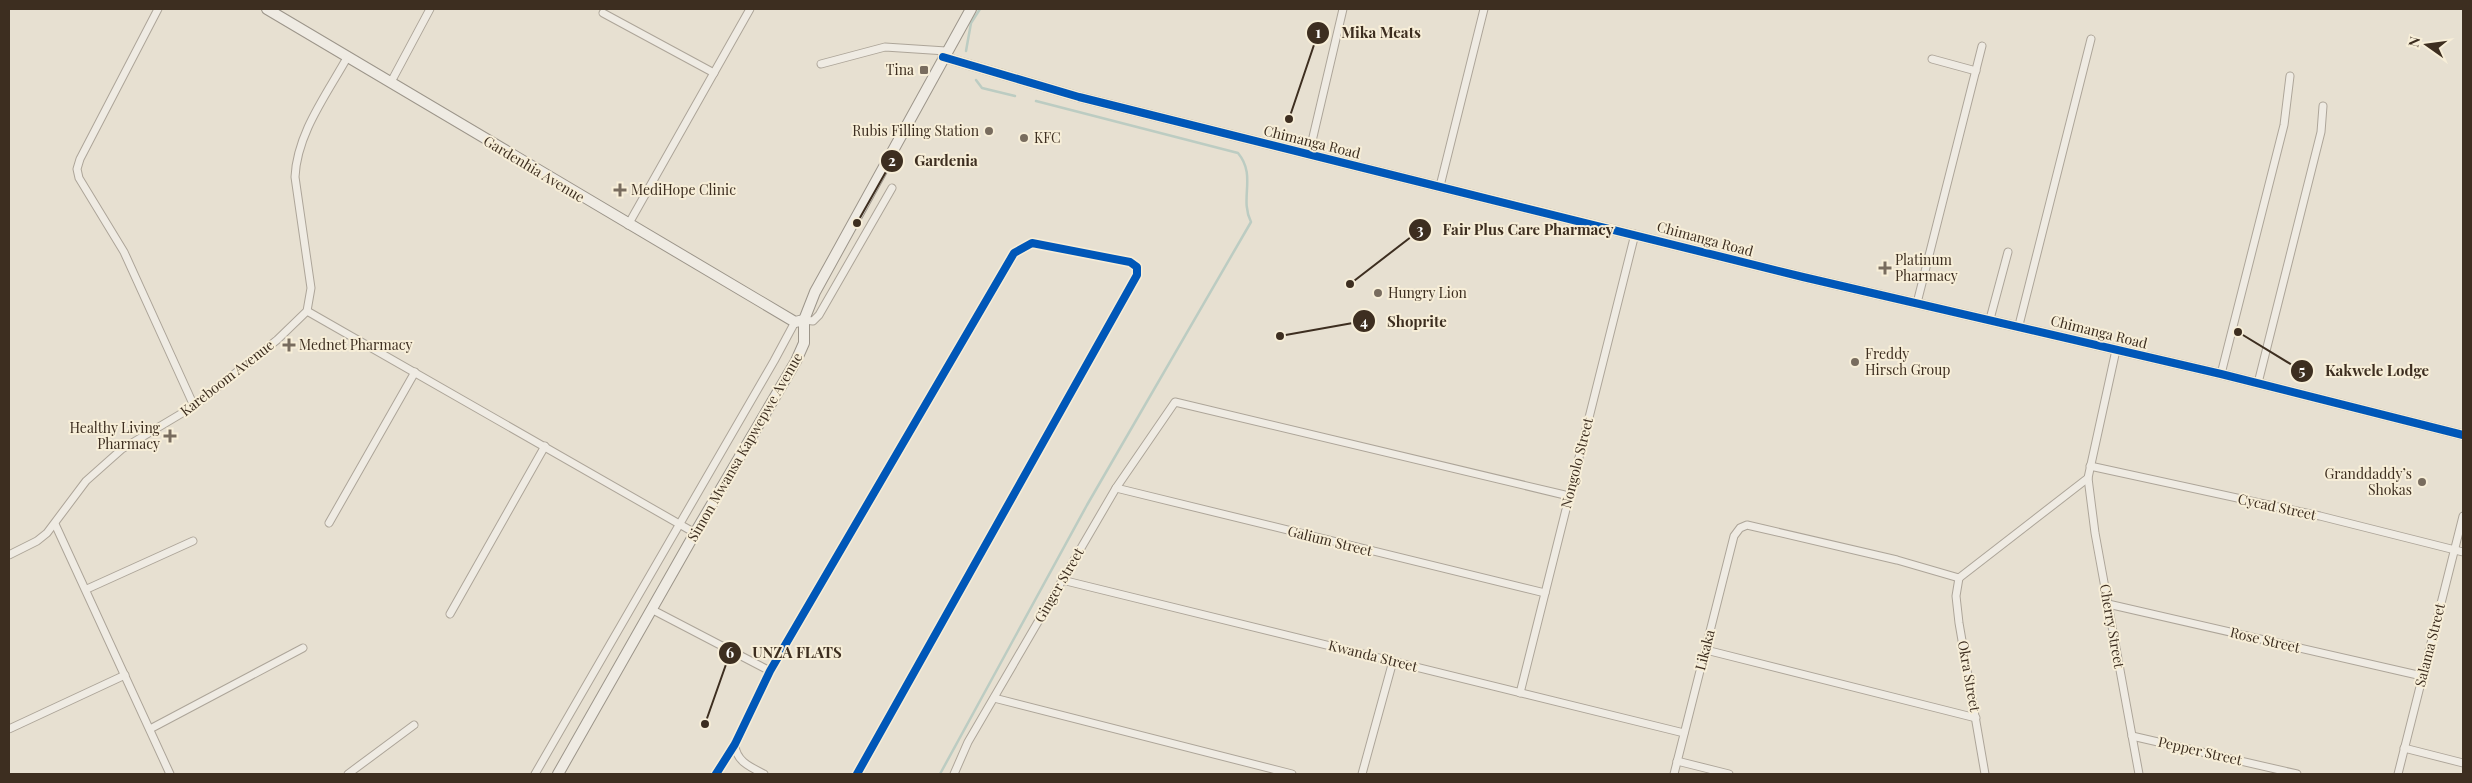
<svg xmlns="http://www.w3.org/2000/svg" width="2472" height="783" font-family="'Playfair Display',serif">
<rect width="100%" height="100%" fill="#e7e0d1"/>
<g fill="none" stroke-linecap="round" stroke-linejoin="round">
<g stroke="#bcccc2" stroke-width="2.5">
<path d="M966,51L971,23L980,9"/>
<path d="M976,80L982,88L1015,96"/>
<path d="M940,774L1087,505L1251,222C1239,198 1257,176 1238,153L1036,101"/>
</g>
<g stroke="#ada599" stroke-width="9">
<g id="minor">
<path d="M158,9L80,159L77,169L79,178L124,252L194,406"/>
<path d="M603,13L714,73"/>
<path d="M1932,59L1976,71"/>
<path d="M821,64L885,47L946,51"/>
<path d="M391,82L430,9"/>
<path d="M1309,154L1343,9"/>
<path d="M1440,186L1484,9"/>
<path d="M628,225L750,9"/>
<path d="M1917,303L1982,46"/>
<path d="M307,311L695,533"/>
<path d="M1990,319L2008,252"/>
<path d="M804,320L813,321L819,315L892,188"/>
<path d="M2019,325L2091,39"/>
<path d="M2221,374L2284,125L2290,76"/>
<path d="M2258,383L2321,132L2323,106"/>
<path d="M2090,466L2320,516L2463,552"/>
<path d="M2088,478L2095,533L2139,774"/>
<path d="M1116,488L1545,593"/>
<path d="M329,523L415,372"/>
<path d="M55,524L170,774"/>
<path d="M9,555L37,541L47,533L86,481L122,449L194,406L277,340L307,311L311,288L295,177C297,133 327,94 348,56"/>
<path d="M1959,578L2088,478L2116,350"/>
<path d="M1959,578L1956,596L1959,623L1985,774"/>
<path d="M1062,580L1684,733"/>
<path d="M87,589L193,541"/>
<path d="M2108,604L2422,676"/>
<path d="M651,609L770,671"/>
<path d="M450,614L545,446"/>
<path d="M1706,650L1976,718"/>
<path d="M1520,693L1635,234"/>
<path d="M994,698L1292,774"/>
<path d="M9,729L125,675"/>
<path d="M150,729L303,648"/>
<path d="M2132,736L2297,774"/>
<path d="M735,745C736,761 750,767 764,774"/>
<path d="M2404,748L2463,763"/>
<path d="M1677,761L1729,774"/>
<path d="M348,774L414,725"/>
<path d="M535,774L774,361L795,322"/>
<path d="M716,774L735,744L770,671L1014,253L1032,243L1130,262L1137,267V275L857,774"/>
<path d="M954,774L968,742L1116,488L1175,402L1569,496"/>
<path d="M1362,774L1393,661"/>
<path d="M1674,774L1734,536L1740,528L1747,525L1897,560L1959,578"/>
<path d="M2398,774L2463,516"/>
</g>
</g>
<g stroke="#ada599" stroke-width="11">
<path id="tertiary" d="M943,57L1079,97L1404,178L1803,277L2221,374L2463,435"/>
</g>
<g stroke="#9c958a" stroke-width="12">
<g id="secondary">
<path d="M267,9L795,322L804,320"/>
<path d="M558,774L695,533L796,361L804,343V320L815,292L971,9"/>
</g>
</g>
<use href="#minor" stroke="#efebe3" stroke-width="7"/>
<use href="#tertiary" stroke="#efebe3" stroke-width="9"/>
<use href="#secondary" stroke="#efebe3" stroke-width="10"/>
<g stroke="#f7eed8" stroke-width="11">
<g id="cycleway">
<path d="M943,57L1079,97L1404,178L1803,277L2221,374L2463,435"/>
<path d="M716,774L735,744L770,671L1014,253L1032,243L1130,262L1137,267V275L857,774"/>
</g>
</g>
<use href="#cycleway" stroke="#0057b8" stroke-width="8"/>
</g>
<g fill="#786c5e" stroke="#f7eed8" stroke-width="2">
<rect x="919" y="65" width="10" height="10" rx="2.5"/>
<circle cx="989" cy="131" r="5"/>
<circle cx="1024" cy="138" r="5"/>
<path d="M617.5 182.5h5v5h5v5h-5v5h-5v-5h-5v-5h5z"/>
<path d="M1882.5 260.5h5v5h5v5h-5v5h-5v-5h-5v-5h5z"/>
<circle cx="1378" cy="293" r="5"/>
<path d="M286.5 337.5h5v5h5v5h-5v5h-5v-5h-5v-5h5z"/>
<circle cx="1855" cy="362" r="5"/>
<path d="M167.5 428.5h5v5h5v5h-5v5h-5v-5h-5v-5h5z"/>
<circle cx="2422" cy="482" r="5"/>
</g>
<g text-anchor="middle" stroke-width="4" stroke-linejoin="round" paint-order="stroke">
<g font-size="14" fill="#3d2e20" stroke="#f7eed8" text-anchor="start">
<text x="914" y="75" text-anchor="end">Tina</text>
<text x="979" y="136" text-anchor="end">Rubis Filling Station</text>
<text x="1034" y="143">KFC</text>
<text x="631" y="195">MediHope Clinic</text>
<text x="1895" y="265">Platinum<tspan x="1895" dy="16">Pharmacy</tspan></text>
<text x="1388" y="298">Hungry Lion</text>
<text x="299" y="350">Mednet Pharmacy</text>
<text x="1865" y="359">Freddy<tspan x="1865" dy="16">Hirsch Group</tspan></text>
<text x="160" y="433" text-anchor="end">Healthy Living<tspan x="160" dy="16">Pharmacy</tspan></text>
<text x="2412" y="479" text-anchor="end">Granddaddy’s<tspan x="2412" dy="16">Shokas</tspan></text>
</g>
<g font-size="14" fill="#3d2e20" stroke="#f7eed8">
<text transform="translate(1312 142) rotate(14)" y="5">Chimanga Road</text>
<text transform="translate(534 169) rotate(31)" y="5">Gardenhia Avenue</text>
<text transform="translate(1705 239) rotate(15)" y="5">Chimanga Road</text>
<text transform="translate(2099 332) rotate(14)" y="5">Chimanga Road</text>
<text transform="translate(227 378) rotate(-38)" y="5">Kareboom Avenue</text>
<text transform="translate(745 447) rotate(-60)" y="5">Simon Mwansa Kapwepwe Avenue</text>
<text transform="translate(1577 463) rotate(-76)" y="5">Nongolo Street</text>
<text transform="translate(2277 507) rotate(12)" y="5">Cycad Street</text>
<text transform="translate(1330 541) rotate(14)" y="5">Galium Street</text>
<text transform="translate(1059 585) rotate(-60)" y="5">Ginger Street</text>
<text transform="translate(2112 626) rotate(80)" y="5">Cherry Street</text>
<text transform="translate(2265 640) rotate(13)" y="5">Rose Street</text>
<text transform="translate(2430 645) rotate(-76)" y="5">Salama Street</text>
<text transform="translate(1705 650) rotate(-76)" y="5">Likaka</text>
<text transform="translate(1373 656) rotate(14)" y="5">Kwanda Street</text>
<text transform="translate(1969 676) rotate(80)" y="5">Okra Street</text>
<text transform="translate(2200 751) rotate(13)" y="5">Pepper Street</text>
</g>
</g>
<path fill="none" stroke="#3d2e20" stroke-width="2" d="M1289 119L1318 33M857 223L892 161M1350 284L1420 230M1280 336L1364 321M2238 332L2302 371M705 724L730 653"/>
<g fill="#3d2e20" stroke="#f7eed8" stroke-width="2">
<circle cx="1289" cy="119" r="5"/>
<circle cx="857" cy="223" r="5"/>
<circle cx="1350" cy="284" r="5"/>
<circle cx="1280" cy="336" r="5"/>
<circle cx="2238" cy="332" r="5"/>
<circle cx="705" cy="724" r="5"/>
<circle cx="1318" cy="33" r="12"/>
<circle cx="892" cy="161" r="12"/>
<circle cx="1420" cy="230" r="12"/>
<circle cx="1364" cy="321" r="12"/>
<circle cx="2302" cy="371" r="12"/>
<circle cx="730" cy="653" r="12"/>
</g>
<g font-size="15" text-anchor="middle" font-weight="bold" fill="#fff">
<text x="1318" y="38">1</text>
<text x="892" y="166">2</text>
<text x="1420" y="235">3</text>
<text x="1364" y="327">4</text>
<text x="2302" y="376">5</text>
<text x="730" y="658">6</text>
</g>
<g font-size="15" text-anchor="middle" font-weight="bold" fill="#3d2e20" stroke="#f7eed8" stroke-width="4" stroke-linejoin="round" paint-order="stroke">
<text x="1381" y="38">Mika Meats</text>
<text x="946" y="166">Gardenia</text>
<text x="1528" y="235">Fair Plus Care Pharmacy</text>
<text x="1417" y="327">Shoprite</text>
<text x="2377" y="376">Kakwele Lodge</text>
<text x="797" y="658">UNZA FLATS</text>
</g>
<rect width="2472" height="783" fill="none" stroke="#3d2e20" stroke-width="20"/>
<g transform="translate(2427 45) rotate(284)" stroke="#f7eed8" stroke-width="4" paint-order="stroke">
<path d="M0-4L9 19L0 12L-9 19Z" fill="#3d2e20"/>
<text y="-8" font-size="14" font-weight="bold" text-anchor="middle" fill="#3d2e20">N</text>
</g>
</svg>
